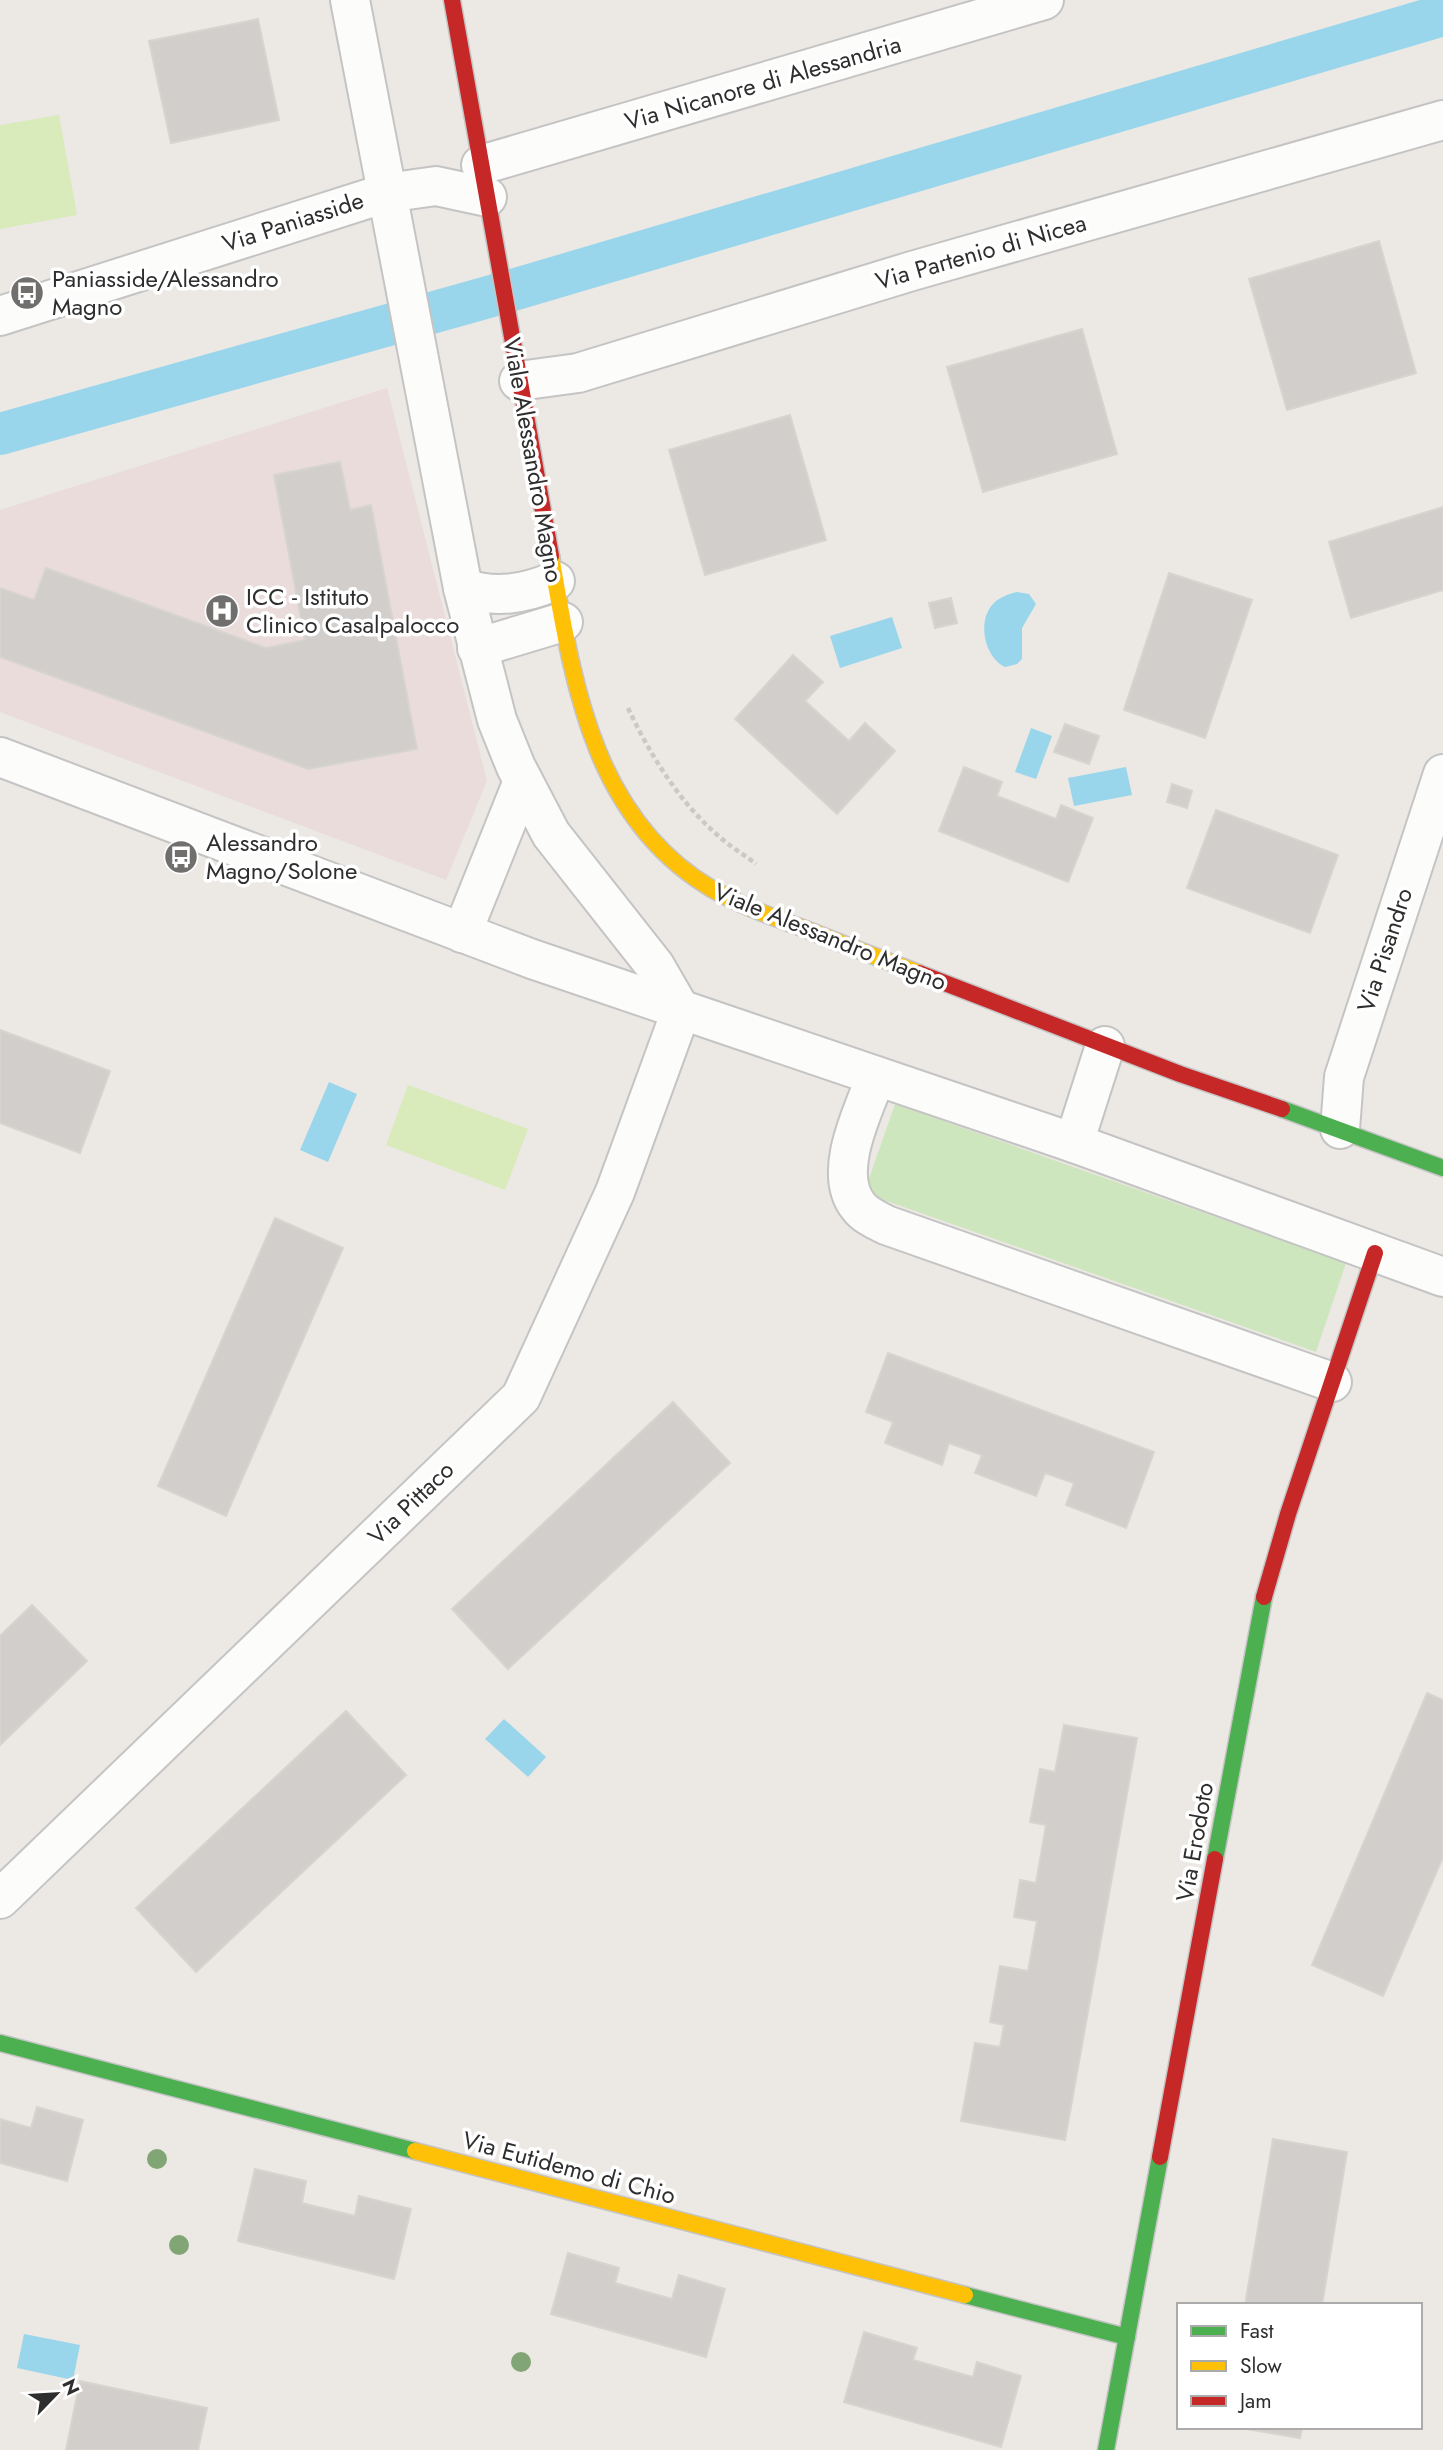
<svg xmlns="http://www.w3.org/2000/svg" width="1443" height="2450" font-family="Jost,sans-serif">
<rect width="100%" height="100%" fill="#ece8e4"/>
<path fill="#e9dcdb" d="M387,388L487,781L446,880L0,712V510Z"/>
<path fill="#cee6be" d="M895,1104L1346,1263L1316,1352L864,1193Z"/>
<g fill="#d9eabb">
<path d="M59,115L77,215L0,229V125Z"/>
<path d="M408,1085L528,1129L505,1190L386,1145Z"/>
</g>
<g fill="#99d6ec">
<path d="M1017,592L1029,594L1036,604L1022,628V659L1017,664L1005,667C984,657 977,621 993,604C999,597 1009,594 1017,592Z"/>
<path d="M892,617L902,648L840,668L830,636Z"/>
<path d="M1031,728L1052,736L1036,779L1015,772Z"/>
<path d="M1126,767L1132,795L1074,806L1068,778Z"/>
<path d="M329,1082L357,1094L328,1162L300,1150Z"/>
<path d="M504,1719L546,1757L528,1777L485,1739Z"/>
<path d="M24,2334L80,2345L73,2380L17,2368Z"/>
</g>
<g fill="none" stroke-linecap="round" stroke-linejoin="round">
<path stroke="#99d6ec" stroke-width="42" d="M0,434L506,292L1443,15"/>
</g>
<g fill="#d1cecb" stroke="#d7d4d0" stroke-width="2">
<path d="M258,19L279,120L171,143L149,41Z"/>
<path d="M1379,241L1416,373L1287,410L1249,279Z"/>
<path d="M1082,329L1117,454L983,492L947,367Z"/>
<path d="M790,415L826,540L705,575L669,450Z"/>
<path d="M340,462L350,510L371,505L417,749L308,769L0,657V588L34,600L46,568L266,648L305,640L274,475Z"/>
<path d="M1443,507V590L1351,618L1329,542Z"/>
<path d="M1169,573L1252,600L1205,738L1124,710Z"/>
<path d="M951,598L957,623L935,628L929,603Z"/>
<path d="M793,655L823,682L805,701L849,741L865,723L895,751L837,814L735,719Z"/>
<path d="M1065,724L1099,736L1089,764L1054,752Z"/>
<path d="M964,767L1002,782L997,796L1056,819L1061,805L1093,818L1068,882L939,831Z"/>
<path d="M1172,784L1192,791L1187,808L1167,802Z"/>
<path d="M1216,810L1338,855L1310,933L1187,888Z"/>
<path d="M0,1030L110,1071L80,1153L0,1123Z"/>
<path d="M275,1218L343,1248L226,1516L158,1486Z"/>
<path d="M888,1353L1154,1452L1126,1528L1066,1505L1074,1483L1045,1473L1036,1496L975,1473L982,1455L949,1443L942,1465L885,1443L893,1422L866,1412Z"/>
<path d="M673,1402L730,1463L508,1669L452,1609Z"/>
<path d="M32,1605L87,1661L0,1745V1636Z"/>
<path d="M1427,1693L1443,1700V1857L1383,1996L1312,1965Z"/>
<path d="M346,1711L406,1775L196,1972L136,1908Z"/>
<path d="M1064,1725L1137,1738L1065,2140L961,2121L975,2043L1000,2047L1004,2025L990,2022L1000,1966L1028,1971L1037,1921L1014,1917L1020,1880L1036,1883L1046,1825L1030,1822L1040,1769L1055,1772Z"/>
<path d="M37,2107L83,2120L67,2181L0,2163V2119L31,2128Z"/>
<path d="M1273,2139L1347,2152L1322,2305H1245Z"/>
<path d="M255,2169L306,2181L302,2203L355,2216L359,2196L411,2209L394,2279L238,2241Z"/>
<path d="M568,2253L619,2268L615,2283L672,2299L679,2275L725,2289L706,2357L551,2314Z"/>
<path d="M864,2332L917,2348L913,2360L973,2377L977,2362L1021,2376L1001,2447L844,2402Z"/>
<path d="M80,2381L207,2408L198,2450H66Z"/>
<path d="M1234,2427H1302L1300,2438Z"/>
</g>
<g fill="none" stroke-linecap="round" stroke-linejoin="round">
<g stroke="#c5c4c5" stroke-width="42">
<g id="street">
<path d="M350,0L463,588L497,720L516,767L551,834L655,966L681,1011"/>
<path d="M481,165L1044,0"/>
<path d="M0,316L386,193L436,186L487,197"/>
<path d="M519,381L578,373L912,271L1443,120"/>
<path d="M463,588C496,599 524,594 555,581"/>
<path d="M477,648L563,622"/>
<path d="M0,757L532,959L1074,1143L1443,1277"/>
<path d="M462,933L523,781"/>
<path d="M876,1077C863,1111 831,1174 859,1207C866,1216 877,1220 886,1225L1332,1382"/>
<path d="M1340,1129L1344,1077L1443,774"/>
<path d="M1074,1143L1105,1046"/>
<path d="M0,1899L521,1397L615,1192L681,1011"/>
</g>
</g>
<g stroke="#c5c4c5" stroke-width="19">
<g id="fast">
<path d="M1282,1109L1443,1168"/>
<path d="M1215,1859L1264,1597"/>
<path d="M0,2043L415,2151"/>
<path d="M965,2295L1127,2337"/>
<path d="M1106,2450L1160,2157"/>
</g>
</g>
<g stroke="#c5c4c5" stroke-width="19">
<g id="slow">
<path d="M551,556C573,681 592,818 712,889C741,906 773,917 805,929C843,944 881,959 919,973"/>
<path d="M415,2151L965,2295"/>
</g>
</g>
<g stroke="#c5c4c5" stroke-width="19">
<g id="jam">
<path d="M452,0L551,556"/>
<path d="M919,973L1180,1074L1282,1109"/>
<path d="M1264,1597L1288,1514L1375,1253"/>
<path d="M1160,2157L1215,1859"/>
</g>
</g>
<path stroke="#c9c9c8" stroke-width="4.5" stroke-dasharray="5 3.5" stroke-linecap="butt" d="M628,708C650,755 681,805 721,838C732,848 745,855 756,864"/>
<use href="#street" stroke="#fcfcfb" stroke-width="38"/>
<use href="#fast" stroke="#4caf50" stroke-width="16"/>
<use href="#slow" stroke="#ffc107" stroke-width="16"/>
<use href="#jam" stroke="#c62828" stroke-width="16"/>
</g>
<g fill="#82a575">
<circle cx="157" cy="2159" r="10"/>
<circle cx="179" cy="2245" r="10"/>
<circle cx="521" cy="2362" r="10"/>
</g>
<defs>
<g id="bus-disc" transform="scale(1.75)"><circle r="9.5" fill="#706f6e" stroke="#fff"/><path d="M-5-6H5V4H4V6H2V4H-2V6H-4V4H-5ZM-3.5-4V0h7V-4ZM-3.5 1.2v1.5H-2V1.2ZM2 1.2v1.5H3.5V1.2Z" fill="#fff"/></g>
<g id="hospital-disc" transform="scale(1.75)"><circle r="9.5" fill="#706f6e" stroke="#fff"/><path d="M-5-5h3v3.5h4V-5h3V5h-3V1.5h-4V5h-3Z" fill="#fff"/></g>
</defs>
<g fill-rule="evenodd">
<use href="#bus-disc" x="27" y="293"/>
<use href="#hospital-disc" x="222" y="611"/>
<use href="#bus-disc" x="181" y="857"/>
</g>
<g text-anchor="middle" stroke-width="7" stroke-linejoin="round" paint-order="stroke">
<g font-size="24" fill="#2e2e2e" stroke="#fff">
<text transform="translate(763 83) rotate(-16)" y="8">Via Nicanore di Alessandria</text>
<text transform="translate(293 222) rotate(-18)" y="8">Via Paniasside</text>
<text transform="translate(981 252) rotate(-16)" y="8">Via Partenio di Nicea</text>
<text transform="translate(533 460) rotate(80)" y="8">Viale Alessandro Magno</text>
<text transform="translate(830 937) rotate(22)" y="8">Viale Alessandro Magno</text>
<text transform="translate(1385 950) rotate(-72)" y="8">Via Pisandro</text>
<text transform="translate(411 1503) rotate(-44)" y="8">Via Pittaco</text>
<text transform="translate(1195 1842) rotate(-80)" y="8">Via Erodoto</text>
<text transform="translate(569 2168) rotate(15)" y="8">Via Eutidemo di Chio</text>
</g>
<g font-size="24" fill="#2e2e2e" stroke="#fff" text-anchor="start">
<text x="52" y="287">Paniasside/Alessandro<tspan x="52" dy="28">Magno</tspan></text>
<text x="246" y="605">ICC - Istituto<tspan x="246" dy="28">Clinico Casalpalocco</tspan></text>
<text x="206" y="851">Alessandro<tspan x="206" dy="28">Magno/Solone</tspan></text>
</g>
</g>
<rect x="1177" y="2303" width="245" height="126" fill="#ffffff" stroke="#ababab" stroke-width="2"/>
<rect x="1191" y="2326" width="35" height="10" fill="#4caf50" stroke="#ababab" stroke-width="2"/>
<text x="1240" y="2338" font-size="21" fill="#2e2e2e">Fast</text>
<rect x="1191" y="2361" width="35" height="10" fill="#ffc107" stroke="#ababab" stroke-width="2"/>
<text x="1240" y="2373" font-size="21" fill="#2e2e2e">Slow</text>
<rect x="1191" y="2396" width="35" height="10" fill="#c62828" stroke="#ababab" stroke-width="2"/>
<text x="1240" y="2408" font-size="21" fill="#2e2e2e">Jam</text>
<g transform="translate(56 2394) rotate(65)" stroke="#ffffff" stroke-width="5" paint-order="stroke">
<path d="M0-5L12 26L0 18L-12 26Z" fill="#2e2e2e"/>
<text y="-10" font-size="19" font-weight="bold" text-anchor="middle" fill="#2e2e2e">N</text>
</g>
</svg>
